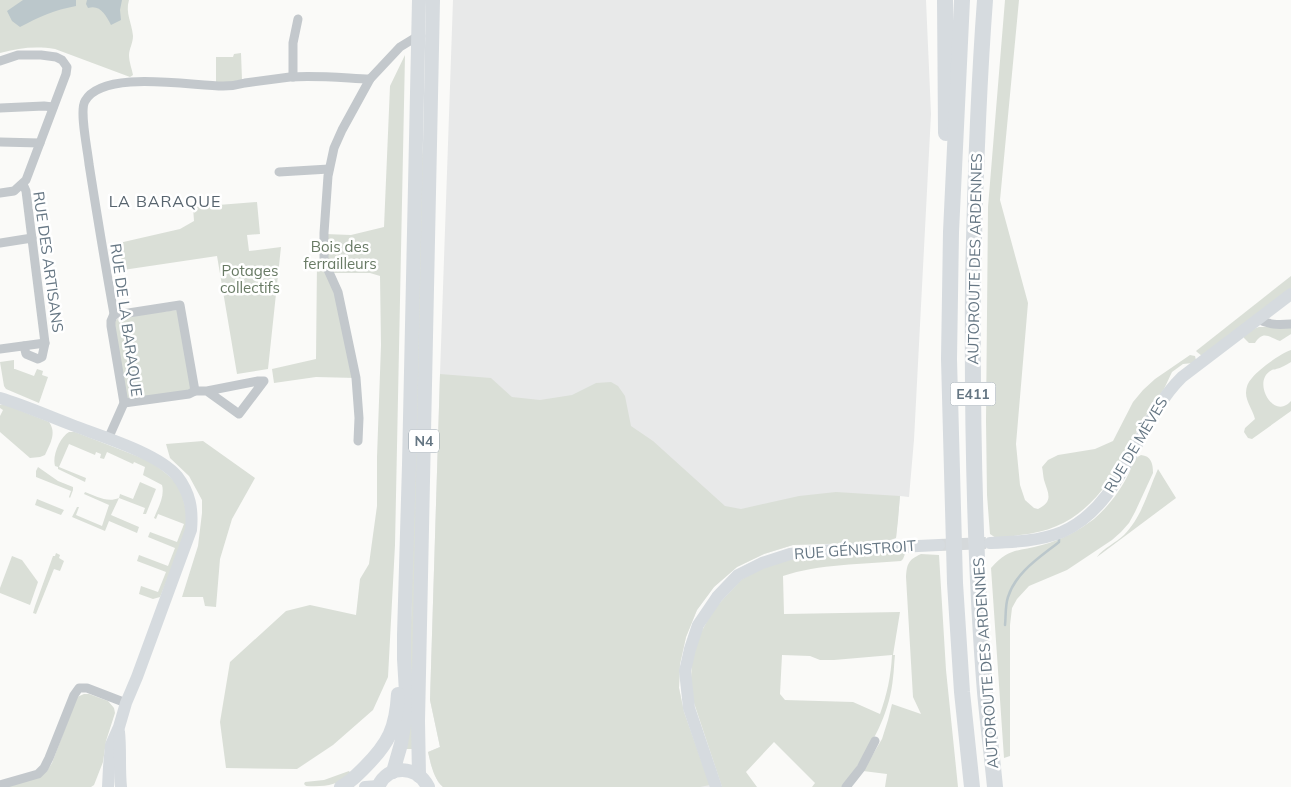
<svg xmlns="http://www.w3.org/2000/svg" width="1291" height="787" font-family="Mulish,sans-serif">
<rect width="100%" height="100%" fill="#fafaf8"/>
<path fill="#e8e9e9" d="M453,0H926L931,114L914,440L909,497L900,496L896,538L884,542L793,545L764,554L737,567L714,587L697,610L686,637L680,664L679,688L684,712L710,787H443L438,782L431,765L428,752L440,747L430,700L440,374Z"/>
<g fill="#dadfd7" fill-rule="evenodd">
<path d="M0,0H129C125,13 132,23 133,36C133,43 129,49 129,55C129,62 132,69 133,75L130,77L55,49C35,46 19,48 0,53Z"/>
<path d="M1005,0H1019L1000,200L1028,303L1016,444L1020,485L1025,500L1034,508L1038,509C1054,501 1048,493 1044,480C1043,476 1043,471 1042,467L1048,460L1058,455L1095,449L1113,441L1133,402L1143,390L1155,379L1190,355L1195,356L1196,360L1193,363L1183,364L1172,372L1164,389L1149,410L1126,451C1123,462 1116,472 1109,481C1085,514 1060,531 1020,535C1014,536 1002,539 996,538C994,537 992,535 990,534L987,495L986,421L988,207Z"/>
<path d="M241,53L242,80L216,84V57H233L234,54Z"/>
<path d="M405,55L395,545L388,677L373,710L333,745L297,769L226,768L220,722L230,662L286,611L310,605L356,615L360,579L369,564L377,506V457L381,345L380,276L370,273H332L325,260V234L351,235L384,227L390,86Z"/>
<path d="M422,148L424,163L415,749H404L410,663Z"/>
<path d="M257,202L260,234L247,235L249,251L281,247L268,369L237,374L217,256L123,270L119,243L180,229L194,221L193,207Z"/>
<path d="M324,261L338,292L356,378L316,377L274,383L272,369L316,359L317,262Z"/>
<path d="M1291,276V288L1202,356L1197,352L1196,351Z"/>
<path d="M177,310L191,385L190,389L187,391L127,400L114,322L120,317Z"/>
<path d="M1259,327H1291V334L1280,341C1269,337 1263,330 1255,343H1249L1244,338V336L1253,329Z"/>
<path d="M1291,350V362C1286,365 1281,368 1276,369C1275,370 1273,369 1272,370C1253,379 1269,412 1284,406C1287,405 1289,403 1291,401V411L1252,439L1248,438L1244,432L1245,428L1255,419C1253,410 1246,402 1246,393C1246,387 1248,382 1252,378C1258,370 1281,353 1291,350Z"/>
<path d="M14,360V369H15L34,376L37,369L43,371L42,375L48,377L39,403L6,389L4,386L0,362Z"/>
<path d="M440,374L491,378L512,397L540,400L572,395L596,383L611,382L618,386L625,396L631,426L653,441L725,506L741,509L799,496L836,492L900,496L898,520L896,538L884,542L793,545L764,554L737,567L714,587L697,610L686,637L680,664L679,688L684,712L710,785L700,787H443C433,778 431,764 428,752L440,747L430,700Z"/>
<path d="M4,404L49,422C57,433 50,444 45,455L40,457L30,458L0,432V416L3,410L0,408V405Z"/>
<path d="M69,432H75L152,462L175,481L182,494L186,510L187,532L160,597L153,599L139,594L141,586L158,592L166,572L137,561L139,555L168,566L175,548L148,537L150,532L177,542L184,524L158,514L156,519L154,518C158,508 165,496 162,485L143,475L145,467L134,462L133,464L107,452L104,459L100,458L101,454L96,452L95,455L69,444L59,467L86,478L85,482L58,469V467L55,466C52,456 60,437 69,432Z"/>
<path d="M203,441L255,478L232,519L220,559L216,607L205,606L203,597H182L198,546L202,513V500L189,476L170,458L166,444Z"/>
<path d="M1141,455C1151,456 1153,463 1153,473L1135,512L1129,523L1121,532L1112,540L1067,570L1029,586L1017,599L1012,608L1010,625V756L1004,758L991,568C1010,547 1018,552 1042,545C1061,540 1078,531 1094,519C1109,506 1120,491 1129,473C1132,467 1133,458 1141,455Z"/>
<path d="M38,467L58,481L73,487V490L70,498L69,497L71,491L36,477V471Z"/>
<path d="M1158,469L1176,498L1097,557C1103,548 1116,543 1124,535C1142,517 1148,491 1158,469Z"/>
<path d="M140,482L156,489L146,514H143L145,508L119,498L111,515L139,527L137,533L109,521L105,531L72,517L77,507H79L76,515L102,526L109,505L84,494L85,492C96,496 107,503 119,498L120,494L133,499Z"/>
<path d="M37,499L64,510L61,515L35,505Z"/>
<path d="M902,552L905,554L903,559L901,561C864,564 818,564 783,576L784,614L900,612L893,655H895C894,663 894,671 893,678C889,720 866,754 843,787H812L815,783L774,742L746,772L757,787H722L693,700L691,678L692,661L697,640L713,610L742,579L768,565L789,558ZM782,655L810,656L820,660H834L892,655C891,676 887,694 880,714L853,702L785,700L780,694Z"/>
<path d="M56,553L60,555L59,558L64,561L60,571L54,569L36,614L33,613L35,606L53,556H55Z"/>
<path d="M921,554L939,555L946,670L958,787H885L887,774L863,771L882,739L888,720L892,704L921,714L913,697L906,577C907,564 908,560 921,554Z"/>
<path d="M12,556L22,560L38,582L30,605L0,593V588Z"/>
<path d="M84,694H89L108,701L114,708L115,713L106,741L103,762L94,785L91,787H7L47,771L52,763L75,702L77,697Z"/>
<path d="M349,771L352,775C336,785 326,787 306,786L304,784L305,782L324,780Z"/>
</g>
<g fill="#bbc7cb">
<path d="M23,0H76V6C54,10 39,17 20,27L12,21L7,11Z"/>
<path d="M87,0H122L120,10L121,20L111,25C106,15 100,4 88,8L86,4Z"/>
</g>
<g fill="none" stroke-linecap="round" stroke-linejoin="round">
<path stroke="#bbc7cb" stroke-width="2.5" d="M1005,625C1006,616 1005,606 1008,597C1016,572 1039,558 1059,542V538"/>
<path stroke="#d5d9db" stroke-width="12" stroke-dasharray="12 6" stroke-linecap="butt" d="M939,545L986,543"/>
<g stroke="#c3c8cc" stroke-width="9">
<path d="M0,61L18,55H41L56,57L62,60L67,67L66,74L26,180L14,191L0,193"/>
<path d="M293,77V43L298,19"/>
<path d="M0,108L44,106L53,107"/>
<path d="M0,142L40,143"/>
<path d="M279,172L329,169"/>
<path d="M23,184L26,191L45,343L42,357L38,359L26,354L24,346"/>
<path d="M0,243L32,238"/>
<path d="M114,314H122L180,305L195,391"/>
<path d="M1257,319C1270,325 1277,325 1291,324"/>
<path d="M0,349L45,343"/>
<path d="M124,403L189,394L195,391H207L258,381H264L239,414L207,391"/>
<path d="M108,439L124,403L111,326V321L114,314C105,264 97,215 89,164C88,152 79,111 85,101C103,69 191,86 223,86C230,86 238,85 245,83C260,81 275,79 290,77C315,75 345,78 370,79"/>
<path d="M358,441L359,418L356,378L338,292L324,261V233L328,176L334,148L342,130L370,79L400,47L418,36H421"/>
<path d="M0,785L38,774L44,768L49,758L74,695L79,688H87L126,703"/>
<path d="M846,787L861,768L875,741"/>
</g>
<g stroke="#d6dbdf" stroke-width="12">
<path d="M0,398C24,405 48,416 72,425C100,436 158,453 177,476C190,493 193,509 191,530L137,677L126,703L119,727L111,745L109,767L108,787"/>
<path d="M990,543C1014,542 1040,541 1062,532C1125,504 1135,423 1182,377L1291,294"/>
<path d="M119,732C121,750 119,768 121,787"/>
<path d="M365,787L378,786"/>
<path d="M716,787L689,708L685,671L690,649L698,625L717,597L738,575L762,563L790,554L815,551L939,545"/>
</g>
<g stroke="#d6dbdf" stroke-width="14">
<path d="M393,772L401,744L406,713V692L404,659V635L409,465L419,0"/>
<path d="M419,776L418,721L433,0"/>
<path d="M341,787C351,782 358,774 365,767C389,743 396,728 398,694"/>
<path d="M378,787C388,764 417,765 428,787"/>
</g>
<g stroke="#d6dbdf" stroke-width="16">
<path d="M945,0L946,133"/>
<path d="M962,0L951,232L949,359L955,583L962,692L972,787"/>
<path d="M985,0C978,93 975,187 973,281C972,418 974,556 985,692C988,724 992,756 995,787"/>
</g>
</g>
<g text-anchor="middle" stroke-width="5" stroke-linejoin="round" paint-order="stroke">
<g fill="#fff" stroke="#939fa8" stroke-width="1">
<rect x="950.5" y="382.5" width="45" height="23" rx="4"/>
<rect x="409" y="429.5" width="30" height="23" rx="4"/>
</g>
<g font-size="14" font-weight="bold" fill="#657683">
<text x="973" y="399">E411</text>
<text x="424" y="446">N4</text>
</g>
<g font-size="15" fill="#687a64" stroke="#fff">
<text x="340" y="252">Bois des<tspan x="340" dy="17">ferrailleurs</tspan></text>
<text x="250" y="276">Potages<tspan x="250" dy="17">collectifs</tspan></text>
</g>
<g font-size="15" fill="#657683" stroke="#fff">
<text transform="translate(975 259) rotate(-89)" y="5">AUTOROUTE DES ARDENNES</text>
<text transform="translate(48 262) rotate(82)" y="5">RUE DES ARTISANS</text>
<text transform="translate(126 320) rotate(82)" y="5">RUE DE LA BARAQUE</text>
<text transform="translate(1136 445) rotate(-59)" y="5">RUE DE MÈVES</text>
<text transform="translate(855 550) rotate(-4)" y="5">RUE GÉNISTROIT</text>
<text transform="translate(986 663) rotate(-94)" y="5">AUTOROUTE DES ARDENNES</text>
</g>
<g font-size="16" letter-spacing="1" fill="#57646e" stroke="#fff">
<text x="165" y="207">LA BARAQUE</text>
</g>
</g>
</svg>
